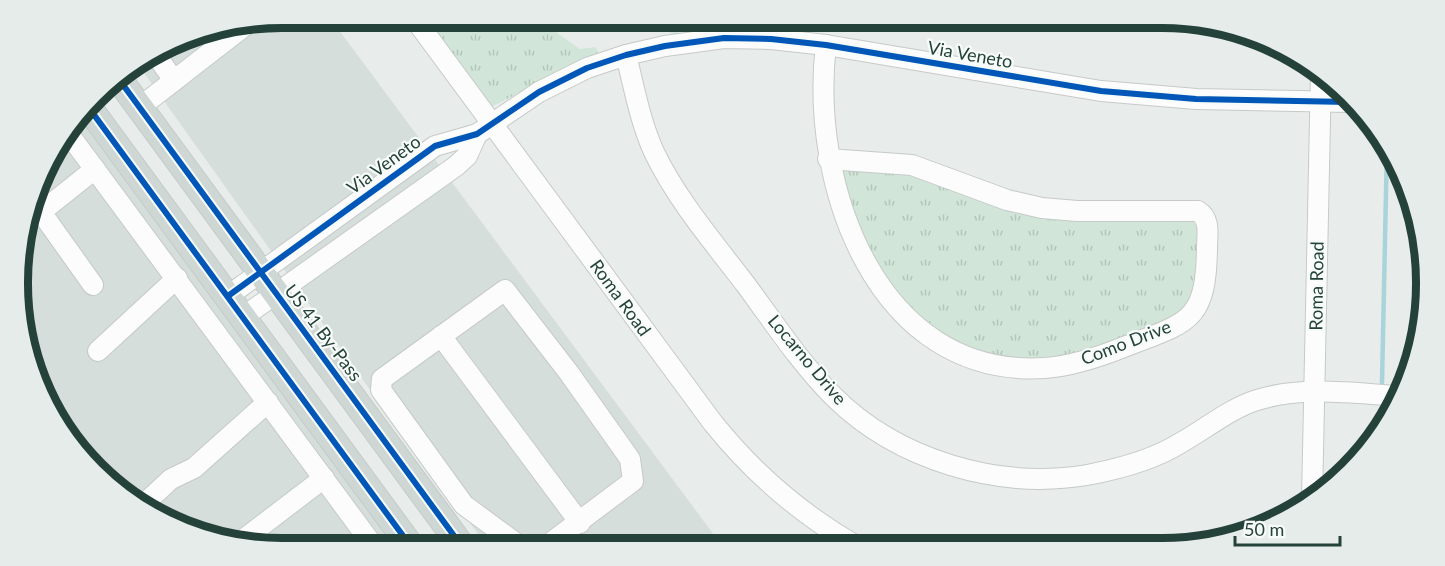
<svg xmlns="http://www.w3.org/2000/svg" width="1445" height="566" font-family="Lato,sans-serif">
<defs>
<pattern id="grass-tufts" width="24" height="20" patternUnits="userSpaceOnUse" patternTransform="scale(1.5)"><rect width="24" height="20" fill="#d1e6d8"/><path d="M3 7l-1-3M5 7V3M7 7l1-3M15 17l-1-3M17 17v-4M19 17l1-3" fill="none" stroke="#b3c6ba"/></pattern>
</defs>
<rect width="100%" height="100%" fill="#e8edeb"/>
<g fill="#d6dedb">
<path d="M283,18H330L723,547H488L368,387L139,66L197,32Z"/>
<path d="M82,116L397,548H283L214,539L122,493L62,430L23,335L20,248L53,151Z"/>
</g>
<g fill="url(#grass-tufts)">
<path d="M421,18H564L568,22L557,33L580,49L596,47L598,54L493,106L487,104Z"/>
<path d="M665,18H715L708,30L704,19L678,22V35L670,33Z"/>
<path d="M891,167L997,202L1196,221L1199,230L1195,296L1176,316L1115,342L1053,360L997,357L940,334L901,302L863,246L837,169Z"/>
</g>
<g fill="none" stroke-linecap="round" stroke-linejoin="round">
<g stroke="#a9d4db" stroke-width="4.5">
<path d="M1382,383L1387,145"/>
<path d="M1379,433L1380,410"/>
</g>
<g stroke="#c5cac8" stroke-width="22">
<g id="minor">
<path d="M414,18L713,423C754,474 800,514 858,547"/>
<path d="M723,18L724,38"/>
<path d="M826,45C809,183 876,379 1045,368C1072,366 1099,357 1124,347C1188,322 1206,323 1207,248C1207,235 1211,219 1198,211H1077L1042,208L1007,200L912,165L828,159"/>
<path d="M626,55C634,87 640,121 654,152C677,200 714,243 746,285C774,323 801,364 834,397C898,460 998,490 1087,475C1119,469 1154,460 1182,442C1207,428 1229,409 1257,400C1303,386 1351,393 1398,396"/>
<path d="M157,56L174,81"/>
<path d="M140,107L247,24"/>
<path d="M68,133L375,548"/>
<path d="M93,285L41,212L95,169"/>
<path d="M228,296L435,146L477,134L539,92L587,68L626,55L665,46L724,38L771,39L826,45L1101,91L1196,99L1349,102"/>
<path d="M243,317L456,166L467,156L477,134"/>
<path d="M441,336L580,523"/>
<path d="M98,351L177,278"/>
<path d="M1312,499L1321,72"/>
<path d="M144,504L171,479L194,468L268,402"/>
<path d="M240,542L324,478"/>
<path d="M521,547L464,505L381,390L382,379L505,290L569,373L630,459L633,481L545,547"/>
</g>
</g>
<g stroke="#c3ccc9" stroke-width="28">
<g id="major">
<path d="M118,78L463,548"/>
<path d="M89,108L412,548"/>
</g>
</g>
<use href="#minor" stroke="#fcfcfc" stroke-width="20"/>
<use href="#major" stroke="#cfd7d5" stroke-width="26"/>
<g stroke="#f7fbf9" stroke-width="10">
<g id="cycleway">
<path d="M118,78L463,548"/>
<path d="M89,108L412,548"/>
<path d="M228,296L435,146L477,134L539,92L587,68L626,55L665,46L724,38L771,39L826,45L1101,91L1196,99L1349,102"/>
</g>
</g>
<use href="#cycleway" stroke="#0057b8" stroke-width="6"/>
</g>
<g text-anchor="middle" stroke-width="4.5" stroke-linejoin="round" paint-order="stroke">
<g font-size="18" fill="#24423a" stroke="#f7fbf9">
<text transform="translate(970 55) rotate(10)" y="6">Via Veneto</text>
<text transform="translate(384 165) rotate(-36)" y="6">Via Veneto</text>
<text transform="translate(1317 286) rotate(-89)" y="6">Roma Road</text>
<text transform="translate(620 298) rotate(54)" y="6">Roma Road</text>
<text transform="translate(323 333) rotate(53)" y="6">US 41 By-Pass</text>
<text transform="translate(1126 343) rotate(-21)" y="6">Como Drive</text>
<text transform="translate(807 360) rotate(50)" y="6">Locarno Drive</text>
</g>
</g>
<path d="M0 0H1445V566H0ZM282 28H1162A254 254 0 0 1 1416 282V284A254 254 0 0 1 1162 538H282A254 254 0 0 1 28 284V282A254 254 0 0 1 282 28Z" fill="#e6ecea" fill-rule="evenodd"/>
<path fill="none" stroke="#24423a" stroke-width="8" d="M282 28H1162A254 254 0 0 1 1416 282V284A254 254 0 0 1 1162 538H282A254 254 0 0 1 28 284V282A254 254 0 0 1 282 28Z"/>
<path d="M1235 536v9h105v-9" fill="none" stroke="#24423a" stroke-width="3"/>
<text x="1244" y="536" font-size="18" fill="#24423a" stroke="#f7fbf9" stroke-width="4.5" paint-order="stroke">50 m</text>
</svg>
